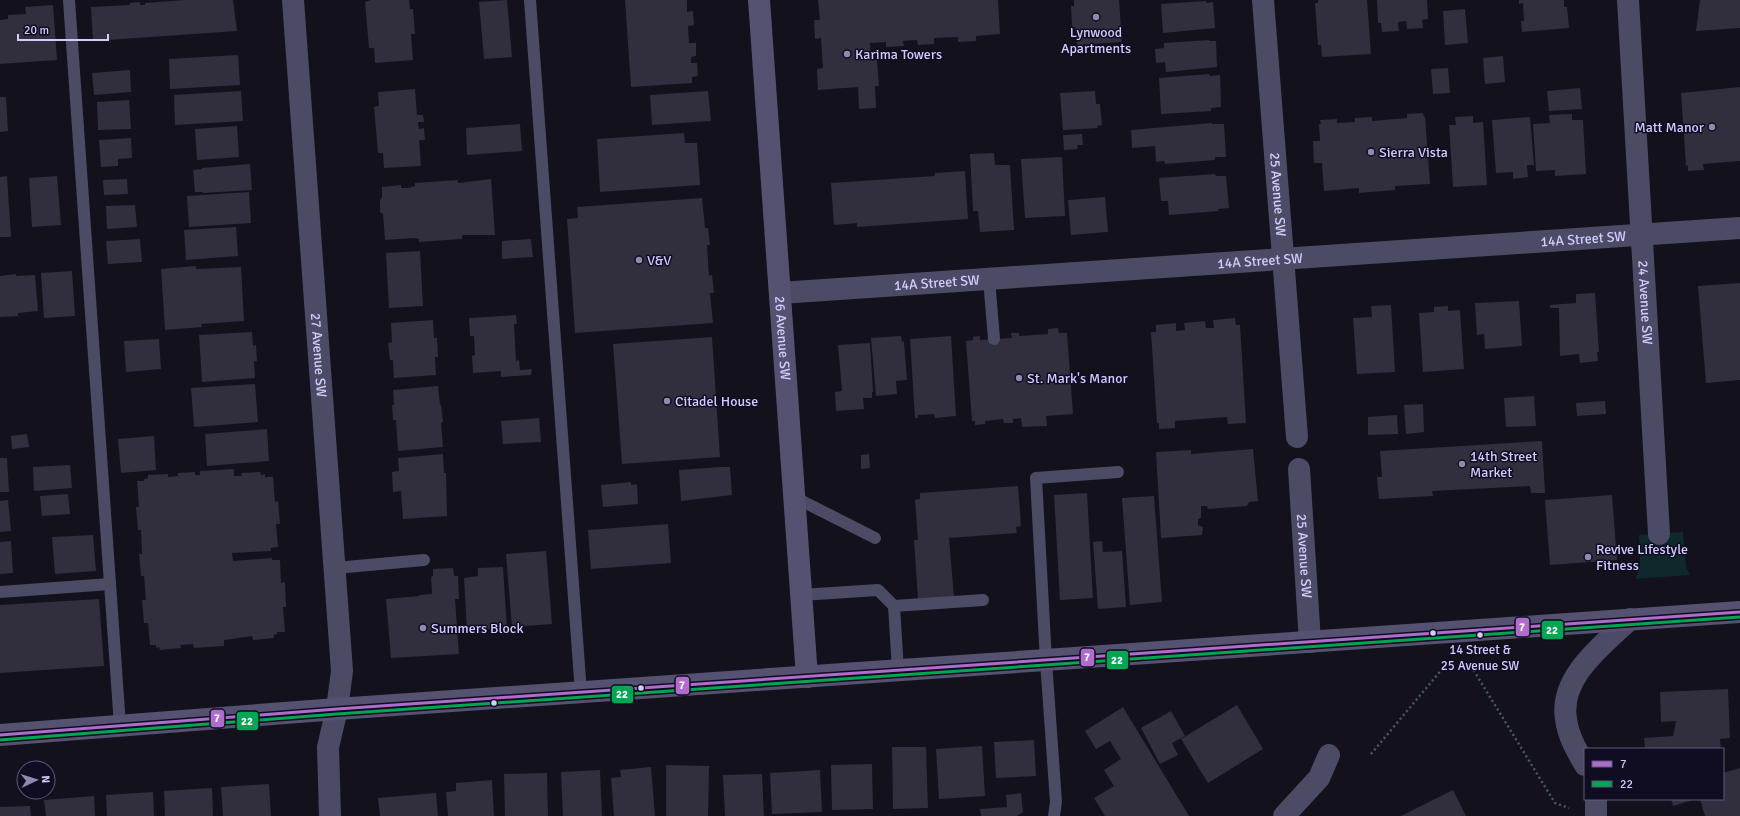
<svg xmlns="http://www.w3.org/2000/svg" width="1740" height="816" font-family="Signika,sans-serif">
<rect width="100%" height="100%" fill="#13111c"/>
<path fill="#0f2829" d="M1683,532L1686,567L1690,575L1635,579C1643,567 1639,549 1639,535Z"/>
<g fill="#312e3e">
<path d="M184,0H233L237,31L93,41L91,7L130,5L129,3L140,2V5H145V3Z"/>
<path d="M371,0H409L410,9H413L415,34H411L413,60L375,63L374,48H369L365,2Z"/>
<path d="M507,0L512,57L484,59L479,2Z"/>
<path d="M625,0H687V12L693,11L694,25L688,26L689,43H696V56L691,57V63H697L698,76L692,77V83L631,87Z"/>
<path d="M818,0H998L1000,34L976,36V41L958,42V37L934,38V44L918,45L917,40L903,41L904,46L886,47V42L870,43L871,60H877L879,86H875L876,108L859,109L858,87L818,90L817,69L823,68L821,38L815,39L814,20H820Z"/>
<path d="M1074,0H1119L1122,42L1077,45L1075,27H1072L1071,6H1074Z"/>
<path d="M1318,0H1367L1371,54L1322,57L1321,45H1318L1315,3H1318Z"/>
<path d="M1377,0H1427L1428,19L1422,20L1423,28L1407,29L1406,21L1398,22L1399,31L1382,32L1381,23H1378Z"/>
<path d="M1519,0H1564V7H1567L1569,28L1522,32L1521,21H1524L1523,3L1519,4Z"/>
<path d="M1700,0H1740V28L1696,31Z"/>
<path d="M1206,1V3L1213,2L1215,28L1163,33L1161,4Z"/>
<path d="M53,5L57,60L0,64V20L8,19V15L26,14L25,7Z"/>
<path d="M1465,9L1468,43L1445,45L1443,11Z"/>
<path d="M1209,40V41H1216L1217,67L1166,72L1165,62L1156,63L1155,49L1164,48V43Z"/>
<path d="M238,55L240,85L170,89L169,59Z"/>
<path d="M1503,56L1505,82L1485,84L1483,58Z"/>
<path d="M1448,68L1450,93L1433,94L1431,69Z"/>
<path d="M130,70L131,92L94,95L92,73Z"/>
<path d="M1209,74L1210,76L1220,75L1221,107L1211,108V111L1161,114L1159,78Z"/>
<path d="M1740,87V161L1703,164L1704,170L1688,171V165L1686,166L1681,93Z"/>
<path d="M1580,88L1582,109L1549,111L1547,91Z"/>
<path d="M415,89L417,115H423L424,122H418L419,129L424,128L425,140H419L421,166L384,168L383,153H378L374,107L379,106L378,92Z"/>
<path d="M241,91L243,121L175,125L174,95Z"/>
<path d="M708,91L711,121L652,125L650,95Z"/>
<path d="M1095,91L1096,104H1100L1102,125L1097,126L1098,128L1063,130L1060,93Z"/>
<path d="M0,97H6L8,131L0,132Z"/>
<path d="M129,100L131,129L98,130L97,102Z"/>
<path d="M1423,113L1424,117H1425L1430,184L1395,186V190L1359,193V188L1324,191L1322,163H1314L1313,141H1320L1319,124H1321L1320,120L1337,119V123L1355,122V118L1372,117V121L1407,118V114Z"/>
<path d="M1572,114V120H1583L1586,174L1555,176V170L1536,171L1533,124L1550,123L1549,115Z"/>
<path d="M1473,116V123L1483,122L1487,185L1453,187L1449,125H1456L1455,117Z"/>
<path d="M1530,117L1534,165H1527L1528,177L1513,179V172L1496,173L1492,120Z"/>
<path d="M1212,123V124H1224L1226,157H1215V160L1165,164L1164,161L1156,162L1155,146L1132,148L1131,130Z"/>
<path d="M520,124L522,151L467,155L466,128Z"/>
<path d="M237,126L239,157L197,160L195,129Z"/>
<path d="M684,133L685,143H697L700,185L600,192L597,139Z"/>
<path d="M1082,134L1083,145H1077L1078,149L1064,150L1063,135Z"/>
<path d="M131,138L132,158L118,159V166L101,167L99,140Z"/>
<path d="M994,153L995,165H1010L1014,230L980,232L978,211H973L970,154Z"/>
<path d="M1062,157L1065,216L1025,218L1021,159Z"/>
<path d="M250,164L252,190L203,193V192H195L193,170L202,169V168Z"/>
<path d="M965,171L968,219L857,227V223L834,225L831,183L935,176V173Z"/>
<path d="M1215,174L1216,176H1226L1229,208L1218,209L1219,211L1169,215L1168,201H1161L1159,178Z"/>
<path d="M7,176L11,237H0V177Z"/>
<path d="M57,176L61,225L32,227L29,178Z"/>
<path d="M127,179L128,194L104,195L103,180Z"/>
<path d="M491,179L495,235H462V239L419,242V239L414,238L385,240L383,214L380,212V200L382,197V187L401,185V188H408L415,186V183L458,180V183Z"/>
<path d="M249,192L251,223L189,227L187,196Z"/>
<path d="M1105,197L1108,232L1071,235L1068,200Z"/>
<path d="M702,198L705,228H708L710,245H707L709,276L712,275L714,293H710L713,323L575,333L567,219L578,218L577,207Z"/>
<path d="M135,205L137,227L107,229L106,206Z"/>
<path d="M236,227L238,256L186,260L184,230Z"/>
<path d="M140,239L142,262L108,264L106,241Z"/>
<path d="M531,239L533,257L502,259V241Z"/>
<path d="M420,251L423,306L389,308L386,253Z"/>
<path d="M196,266V269L241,267L244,321L201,324L202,327L165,330L161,269Z"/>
<path d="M72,271L75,316L44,318L41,273Z"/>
<path d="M16,274V276L35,275L38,311L18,313V316L0,317V276Z"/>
<path d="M1740,283V380L1706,383L1698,286Z"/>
<path d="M1595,293L1599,352H1597L1598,361L1580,363L1579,354L1560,356L1559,308H1550V305L1576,303V294Z"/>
<path d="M1519,301L1522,346L1485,349L1484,334L1477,335L1475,303Z"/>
<path d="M1391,305L1395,372L1357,374L1353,318L1372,317L1371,306Z"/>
<path d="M1448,306V311L1460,310L1464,369L1423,372L1419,313L1434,312V307Z"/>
<path d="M516,315L517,324H514L516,361L519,360L520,370L532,369L531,375L501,377V371L473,373L472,356L475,355L474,336H470L469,318Z"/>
<path d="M1235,318L1236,325H1240L1246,423L1228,424L1227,417L1175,421V428L1159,429V423H1157L1151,332H1156V325L1176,323V331L1185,330L1184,323L1205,321L1206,328H1214L1213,320Z"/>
<path d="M433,320L434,338H437L438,357H435L436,375L394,378L393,360H390L388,343L392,342L391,323Z"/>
<path d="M1058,328L1059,333H1067L1073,414L1046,416L1047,426L1022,427L1021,418L1013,419V423H1004L1003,419L985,421V424L975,425V421H972L966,341L973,340V337L980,336V340L1012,338L1011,333H1019V336L1048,334V329Z"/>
<path d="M252,332L253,346L256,345L257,361H254L255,378L202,382L199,335Z"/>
<path d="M901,336L902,342L904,341L907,380L896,381L897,394L876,396L871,338Z"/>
<path d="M951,336L956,416L935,418L934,414L918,415V418H915L910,339Z"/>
<path d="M712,337L720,457L622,464L613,344Z"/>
<path d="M159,339L161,369L126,372L124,341Z"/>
<path d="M870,343L873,392H872V398H863L864,409L836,411L835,392L842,391L838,345Z"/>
<path d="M255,384L258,422L194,427L191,388Z"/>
<path d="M438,386L440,405H441L443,422L441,423L443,447L398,451L396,420H393L392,405H394L393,390Z"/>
<path d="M1534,396L1536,426L1506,427L1504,398Z"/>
<path d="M1605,401L1606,414L1577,416L1576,403Z"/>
<path d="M1423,404L1424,432L1406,434L1404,405Z"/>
<path d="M1397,415L1398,434L1368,435V417Z"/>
<path d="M539,418L541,442L503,444L501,421Z"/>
<path d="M267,429L269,461L207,466L205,434Z"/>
<path d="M27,434L29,447L12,449L11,436Z"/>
<path d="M154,436L156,470L121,473L118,439Z"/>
<path d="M1542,441L1545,493H1531L1530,486L1432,491L1433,496L1379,499L1377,477H1382L1380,451Z"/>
<path d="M1253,449L1258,501L1249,502L1247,506L1208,509L1207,506H1201V518L1198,519V525L1203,527L1202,535L1161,538L1156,452L1191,450V454Z"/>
<path d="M443,454L444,473H446L447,516L403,519L401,491L393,492L392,472L399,471L398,458Z"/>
<path d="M869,454L870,468L861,469V455Z"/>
<path d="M0,458H7L9,492H0Z"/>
<path d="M70,465L72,488L34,491L33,467Z"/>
<path d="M720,467H730L732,495L681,501L679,470Z"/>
<path d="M234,469V476H242L241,473L260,472L261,475L265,474V477H273L275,502L278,501L280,524H276L278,547L271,548V551L232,553L233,561L272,558V560H280L281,583L285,582L286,607H283L285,632H277V634L274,635V638L253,640L252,636L224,640V646L194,648L193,644L180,645L181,648L160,650L159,647L156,648V645H150L148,623H144L142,600H146L144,576H141L139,554H142L141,530H138L136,507H139L137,481H144V479L148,478V475L168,474V477L178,476V473L195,472V475H200V471Z"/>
<path d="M631,482V485L637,484L638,504L603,507L601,485Z"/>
<path d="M1018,486L1021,526L1016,527L1017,533L949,538L954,597L918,600L914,540H918L915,500L920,499V493Z"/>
<path d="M1087,493L1093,598L1060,600L1054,495Z"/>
<path d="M68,494L70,514L42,516L40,496Z"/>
<path d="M1612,495L1617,560L1550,565L1545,500Z"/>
<path d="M1154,496L1162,602L1130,605L1122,498Z"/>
<path d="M8,500L11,531L0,532V501Z"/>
<path d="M668,524L671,563L591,569L588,530Z"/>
<path d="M93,535L96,571L55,574L52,537Z"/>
<path d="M11,541L13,573L0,574V542Z"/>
<path d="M1102,541L1103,552L1122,551L1126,607L1098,609L1093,542Z"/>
<path d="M546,551L552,624L512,627L506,554Z"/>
<path d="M503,567L507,628L467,631L464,578L478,576V568Z"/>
<path d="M453,568L454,576H458L459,599H455L459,654L391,658L386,599L419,596V595L432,594L431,577L433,576V569Z"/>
<path d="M99,599L104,666L0,673V605Z"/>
<path d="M1728,689L1730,738L1720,739L1721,749H1645L1644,738L1673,736L1676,721L1661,722L1660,692Z"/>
<path d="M1237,705L1263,749L1208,783L1181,739Z"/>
<path d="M1123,707L1189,816H1105L1094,798L1114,786L1104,770L1121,759L1110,741L1096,749L1085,731Z"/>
<path d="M1171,711L1185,736L1172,743L1178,755L1160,764L1141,728Z"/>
<path d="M1034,740L1036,776L996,778L994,742Z"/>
<path d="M982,746L985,796L939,799L936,749Z"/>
<path d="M892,747H926L928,808L893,809Z"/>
<path d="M872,764L873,809L832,810L831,765Z"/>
<path d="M666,765L709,766L708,816H666Z"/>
<path d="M651,767L655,816H614L611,778L621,777L620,770Z"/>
<path d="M1740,768V816H1705L1700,799H1723V773Z"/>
<path d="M600,770L602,816H563L561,772Z"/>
<path d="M820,770L822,812L772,814L770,773Z"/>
<path d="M547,773L548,816H505L504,774Z"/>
<path d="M762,774L764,816H725L723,775Z"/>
<path d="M492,780L494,816H448L446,792L456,791V783Z"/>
<path d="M269,784L271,816H223L221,787Z"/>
<path d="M212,788L213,816H165L164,791Z"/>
<path d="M1453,790L1466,816H1401Z"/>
<path d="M153,792L154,816H107L106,795Z"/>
<path d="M436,793L438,816H380L378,798Z"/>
<path d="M1021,793L1023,812L1017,816H981L980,809L1007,807L1006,795Z"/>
<path d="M94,796L95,816H46L44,800Z"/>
<path d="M1671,799H1696L1673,806Z"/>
<path d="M30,806L31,816H0V807Z"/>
</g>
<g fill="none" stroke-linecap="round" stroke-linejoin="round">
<g stroke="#485868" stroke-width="2.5" stroke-dasharray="2 3" stroke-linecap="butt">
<path d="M1471,666L1555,803L1569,808"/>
<path d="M1371,754L1443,668"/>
</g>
<g stroke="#4c4b65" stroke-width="12">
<path d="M69,0L120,726"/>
<path d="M530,0L581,693"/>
<path d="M989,279L994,339"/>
<path d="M794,497L875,538"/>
<path d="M335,568L424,560"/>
<path d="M0,592L110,584"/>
<path d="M801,595L878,590L894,606L898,671"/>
<path d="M894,606L983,600"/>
<path d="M1054,816L1056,802L1046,661L1036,478L1118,472"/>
</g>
<g stroke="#4c4b65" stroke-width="22">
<path id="s1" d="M293,0L342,671L337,709L328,747L330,816"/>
<path id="s2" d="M1263,0L1297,437"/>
<path id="s3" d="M1628,0L1659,534"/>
<path id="s4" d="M780,293L1740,228"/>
<path id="s5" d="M1299,469L1310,642"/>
<path d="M1585,765C1577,751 1568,736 1566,719C1559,677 1603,645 1630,619"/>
<path d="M1284,816L1319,778L1329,755"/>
<path d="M1596,816V799"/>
</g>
<g stroke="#545270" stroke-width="22">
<path id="s6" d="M759,0L807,677"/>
<path d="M0,735L337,709L1740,612"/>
</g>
<g stroke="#100c21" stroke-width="6">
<path id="bus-1" d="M0,735L337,709L1740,612"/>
</g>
<g stroke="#100c21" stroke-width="6">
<path id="bus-2" d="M0,740L337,714L1740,617"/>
</g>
<use href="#bus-1" stroke="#b06ccc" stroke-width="3"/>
<use href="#bus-2" stroke="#00a651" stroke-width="3"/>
</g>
<g fill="#8f8bb0" stroke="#100c21" stroke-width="1.5">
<circle cx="1096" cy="17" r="4"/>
<circle cx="847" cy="54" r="4"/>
<circle cx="1712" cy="127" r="4"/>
<circle cx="1371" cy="152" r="4"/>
<circle cx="639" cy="260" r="4"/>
<circle cx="1019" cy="378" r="4"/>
<circle cx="667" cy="401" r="4"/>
<circle cx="1462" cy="464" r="4"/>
<circle cx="1588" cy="557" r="4"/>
<circle cx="423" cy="628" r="4"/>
</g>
<g fill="#d2ccff" stroke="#100c21" stroke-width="1.5">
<circle cx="1433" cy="633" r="3.5"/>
<circle cx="1480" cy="635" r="3.5"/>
<circle cx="641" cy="688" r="3.5"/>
<circle cx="494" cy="703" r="3.5"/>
</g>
<g text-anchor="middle" stroke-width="3" stroke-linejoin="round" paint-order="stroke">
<g font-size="13" fill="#d2ccff" stroke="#100c21">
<text x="1480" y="654">14 Street &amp;<tspan x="1480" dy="16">25 Avenue SW</tspan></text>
</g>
<g font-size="14" fill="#d2ccff" stroke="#100c21" text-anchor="start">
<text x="1096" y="37" text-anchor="middle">Lynwood<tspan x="1096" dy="16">Apartments</tspan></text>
<text x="855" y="59">Karima Towers</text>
<text x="1704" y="132" text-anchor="end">Matt Manor</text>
<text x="1379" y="157">Sierra Vista</text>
<text x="647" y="265">V&amp;V</text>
<text x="1027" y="383">St. Mark's Manor</text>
<text x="675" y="406">Citadel House</text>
<text x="1470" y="461">14th Street<tspan x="1470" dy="16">Market</tspan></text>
<text x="1596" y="554">Revive Lifestyle<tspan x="1596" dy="16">Fitness</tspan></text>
<text x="431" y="633">Summers Block</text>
</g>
<g font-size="14" fill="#d2ccff" stroke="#100c21">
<text dy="5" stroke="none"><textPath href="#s2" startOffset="195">25 Avenue SW</textPath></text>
<text dy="5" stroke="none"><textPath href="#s4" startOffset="805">14A Street SW</textPath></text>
<text dy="5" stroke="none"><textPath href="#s4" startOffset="481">14A Street SW</textPath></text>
<text dy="5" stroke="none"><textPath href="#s4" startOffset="157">14A Street SW</textPath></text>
<text dy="5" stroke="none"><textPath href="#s3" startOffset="303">24 Avenue SW</textPath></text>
<text dy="5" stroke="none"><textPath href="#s6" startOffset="339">26 Avenue SW</textPath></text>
<text dy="5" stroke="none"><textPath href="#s1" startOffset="356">27 Avenue SW</textPath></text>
<text dy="5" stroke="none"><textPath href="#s5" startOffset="87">25 Avenue SW</textPath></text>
</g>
</g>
<g stroke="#100c21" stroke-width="1.5">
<rect x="1515" y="617" width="15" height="20" rx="4" fill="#b06ccc"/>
<rect x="1541" y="620" width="23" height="20" rx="4" fill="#00a651"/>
<rect x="1080" y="648" width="15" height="19" rx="4" fill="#b06ccc"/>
<rect x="1106" y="650" width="23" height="20" rx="4" fill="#00a651"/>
<rect x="675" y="676" width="15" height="19" rx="4" fill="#b06ccc"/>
<rect x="611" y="685" width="23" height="19" rx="4" fill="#00a651"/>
<rect x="210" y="709" width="15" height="19" rx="4" fill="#b06ccc"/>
<rect x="236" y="711" width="23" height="20" rx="4" fill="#00a651"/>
</g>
<g font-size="11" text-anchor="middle" font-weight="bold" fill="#fff">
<text x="1522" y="631">7</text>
<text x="1552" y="634">22</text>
<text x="1087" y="661">7</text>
<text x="1117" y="664">22</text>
<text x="682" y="689">7</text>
<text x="622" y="698">22</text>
<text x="217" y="722">7</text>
<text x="247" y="725">22</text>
</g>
<rect x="1584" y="748" width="140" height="52" fill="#100c21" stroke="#5e597a"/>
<rect x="1592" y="761" width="20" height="6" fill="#b06ccc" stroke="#5e597a"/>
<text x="1620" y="768" font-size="12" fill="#d2ccff">7</text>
<rect x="1592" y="781" width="20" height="6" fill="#00a651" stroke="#5e597a"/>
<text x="1620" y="788" font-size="12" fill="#d2ccff">22</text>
<g transform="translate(36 780) rotate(86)"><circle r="19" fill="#100c21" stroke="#5e597a"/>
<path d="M0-3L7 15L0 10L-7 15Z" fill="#8f8bb0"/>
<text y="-6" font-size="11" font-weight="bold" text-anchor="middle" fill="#d2ccff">N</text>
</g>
<path d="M18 34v6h90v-6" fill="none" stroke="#d2ccff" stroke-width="2"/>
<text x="24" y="34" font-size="12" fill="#d2ccff" stroke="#100c21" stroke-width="3" paint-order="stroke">20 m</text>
</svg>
